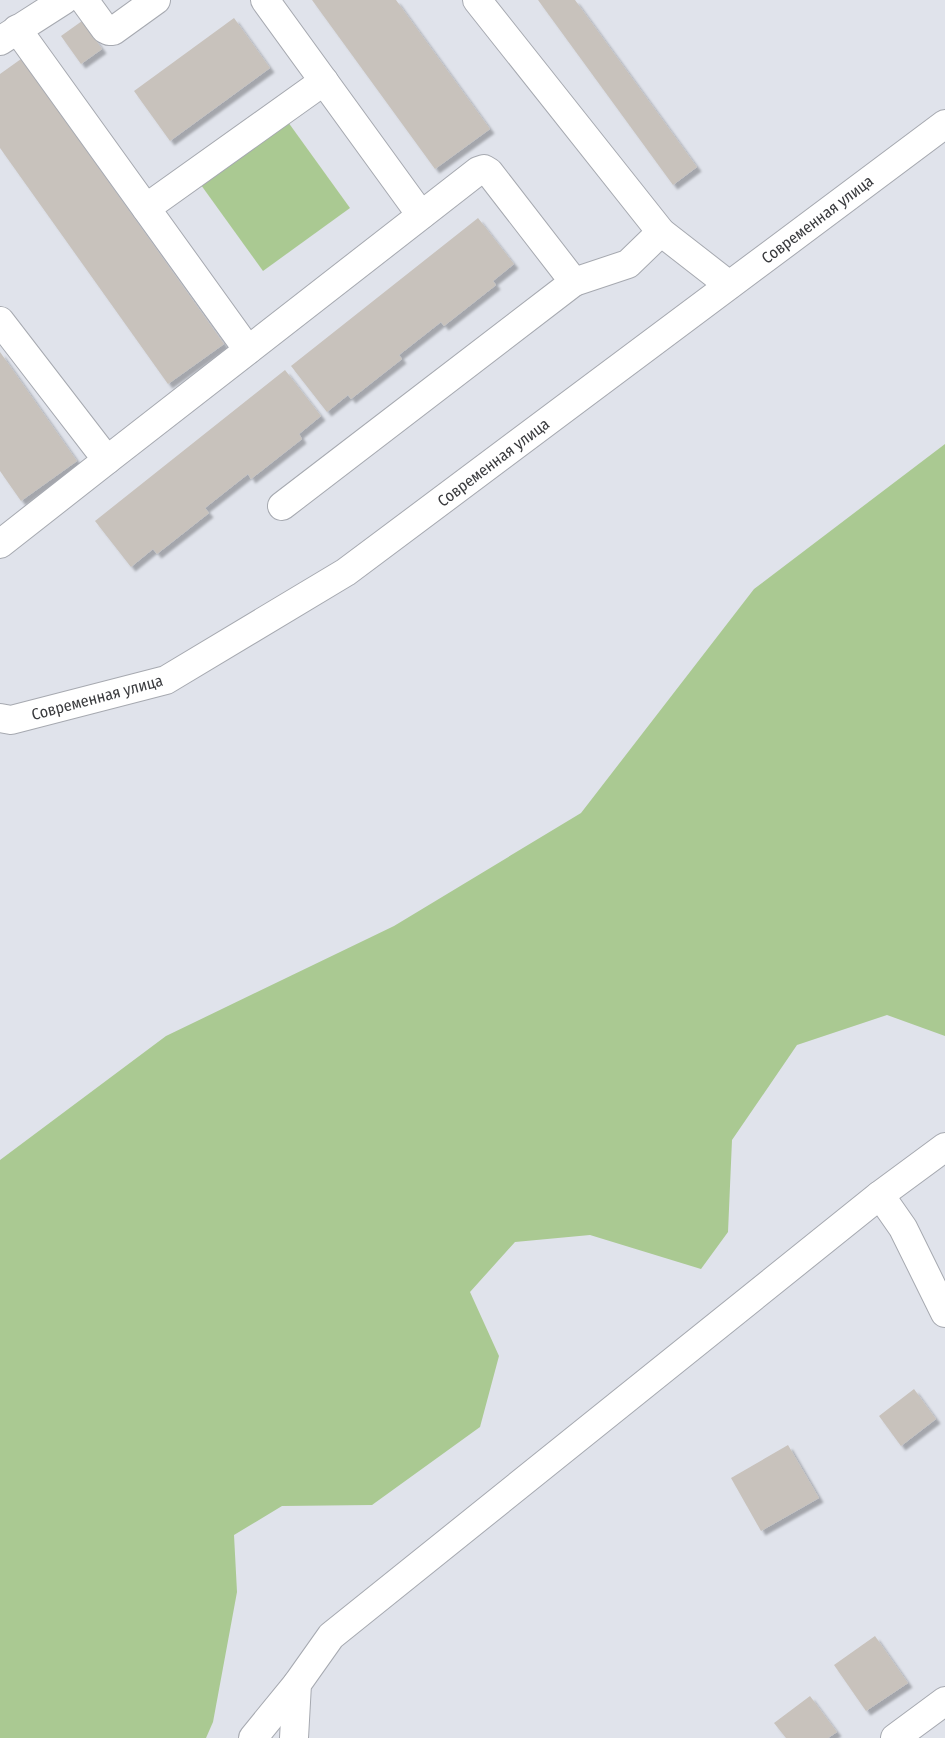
<svg xmlns="http://www.w3.org/2000/svg" width="945" height="1738" font-family="'Fira Sans Condensed',sans-serif">
<defs>
<filter id="shadow"><feDropShadow dx="4.5" dy="4.5" stdDeviation="1" flood-color="#0004"/></filter>
</defs>
<rect width="100%" height="100%" fill="#e0e3eb"/>
<g fill="#aac992">
<path d="M288,122L350,208L263,271L201,185Z"/>
<path d="M945,444V1036L887,1015L797,1045L732,1140L728,1232L701,1269L590,1235L515,1242L470,1292L499,1356L480,1427L372,1505L282,1506L234,1535L237,1592L213,1722L206,1738H0V1160L166,1036L394,926L581,813L754,589Z"/>
</g>
<g fill="#c8c2bc" filter="url(#shadow)">
<path d="M312,0H396L490,129L435,169Z"/>
<path d="M538,0H575L697,167L673,185Z"/>
<path d="M234,18L270,68L170,141L134,91Z"/>
<path d="M82,21L102,49L81,64L61,36Z"/>
<path d="M21,59L224,344L168,384L0,148V74Z"/>
<path d="M478,218L514,264L493,281L496,285L444,326L441,322L399,355L402,359L351,399L348,395L327,412L291,366Z"/>
<path d="M0,352L77,461L21,501L0,471Z"/>
<path d="M285,370L321,416L299,434L302,439L251,479L248,474L205,508L209,513L157,554L153,549L131,567L95,521Z"/>
<path d="M914,1389L936,1419L901,1446L879,1416Z"/>
<path d="M788,1445L819,1498L761,1531L731,1478Z"/>
<path d="M875,1636L908,1683L866,1711L834,1665Z"/>
<path d="M810,1696L837,1732L828,1738H786L774,1723Z"/>
</g>
<g fill="none" stroke-linecap="round" stroke-linejoin="round">
<g stroke="#a6a9b0" stroke-width="30">
<g id="minor">
<path d="M84,0L105,29L109,31H113L156,0"/>
<path d="M265,0L421,215"/>
<path d="M477,0L661,232L729,285"/>
<path d="M17,29L248,350"/>
<path d="M0,41L64,0"/>
<path d="M146,208L324,81"/>
<path d="M0,321L107,460L0,544"/>
<path d="M107,460L478,171L484,169L489,172L574,282L628,264L661,232"/>
<path d="M282,506L574,282"/>
<path d="M0,718L11,720L166,680L346,572L945,124"/>
<path d="M880,1195L903,1228L945,1313"/>
<path d="M253,1738L297,1684"/>
<path d="M294,1738L297,1684L331,1636L880,1195L945,1147"/>
<path d="M895,1738L945,1701"/>
</g>
</g>
<use href="#minor" stroke="#fff" stroke-width="28"/>
</g>
<g text-anchor="middle" stroke-width="5" stroke-linejoin="round" paint-order="stroke">
<g font-size="16" fill="#3a3b3e" stroke="#fff">
<text transform="translate(817 219) rotate(-37)" y="6">Современная улица</text>
<text transform="translate(493 462) rotate(-37)" y="6">Современная улица</text>
<text transform="translate(97 697) rotate(-15)" y="6">Современная улица</text>
</g>
</g>
</svg>
